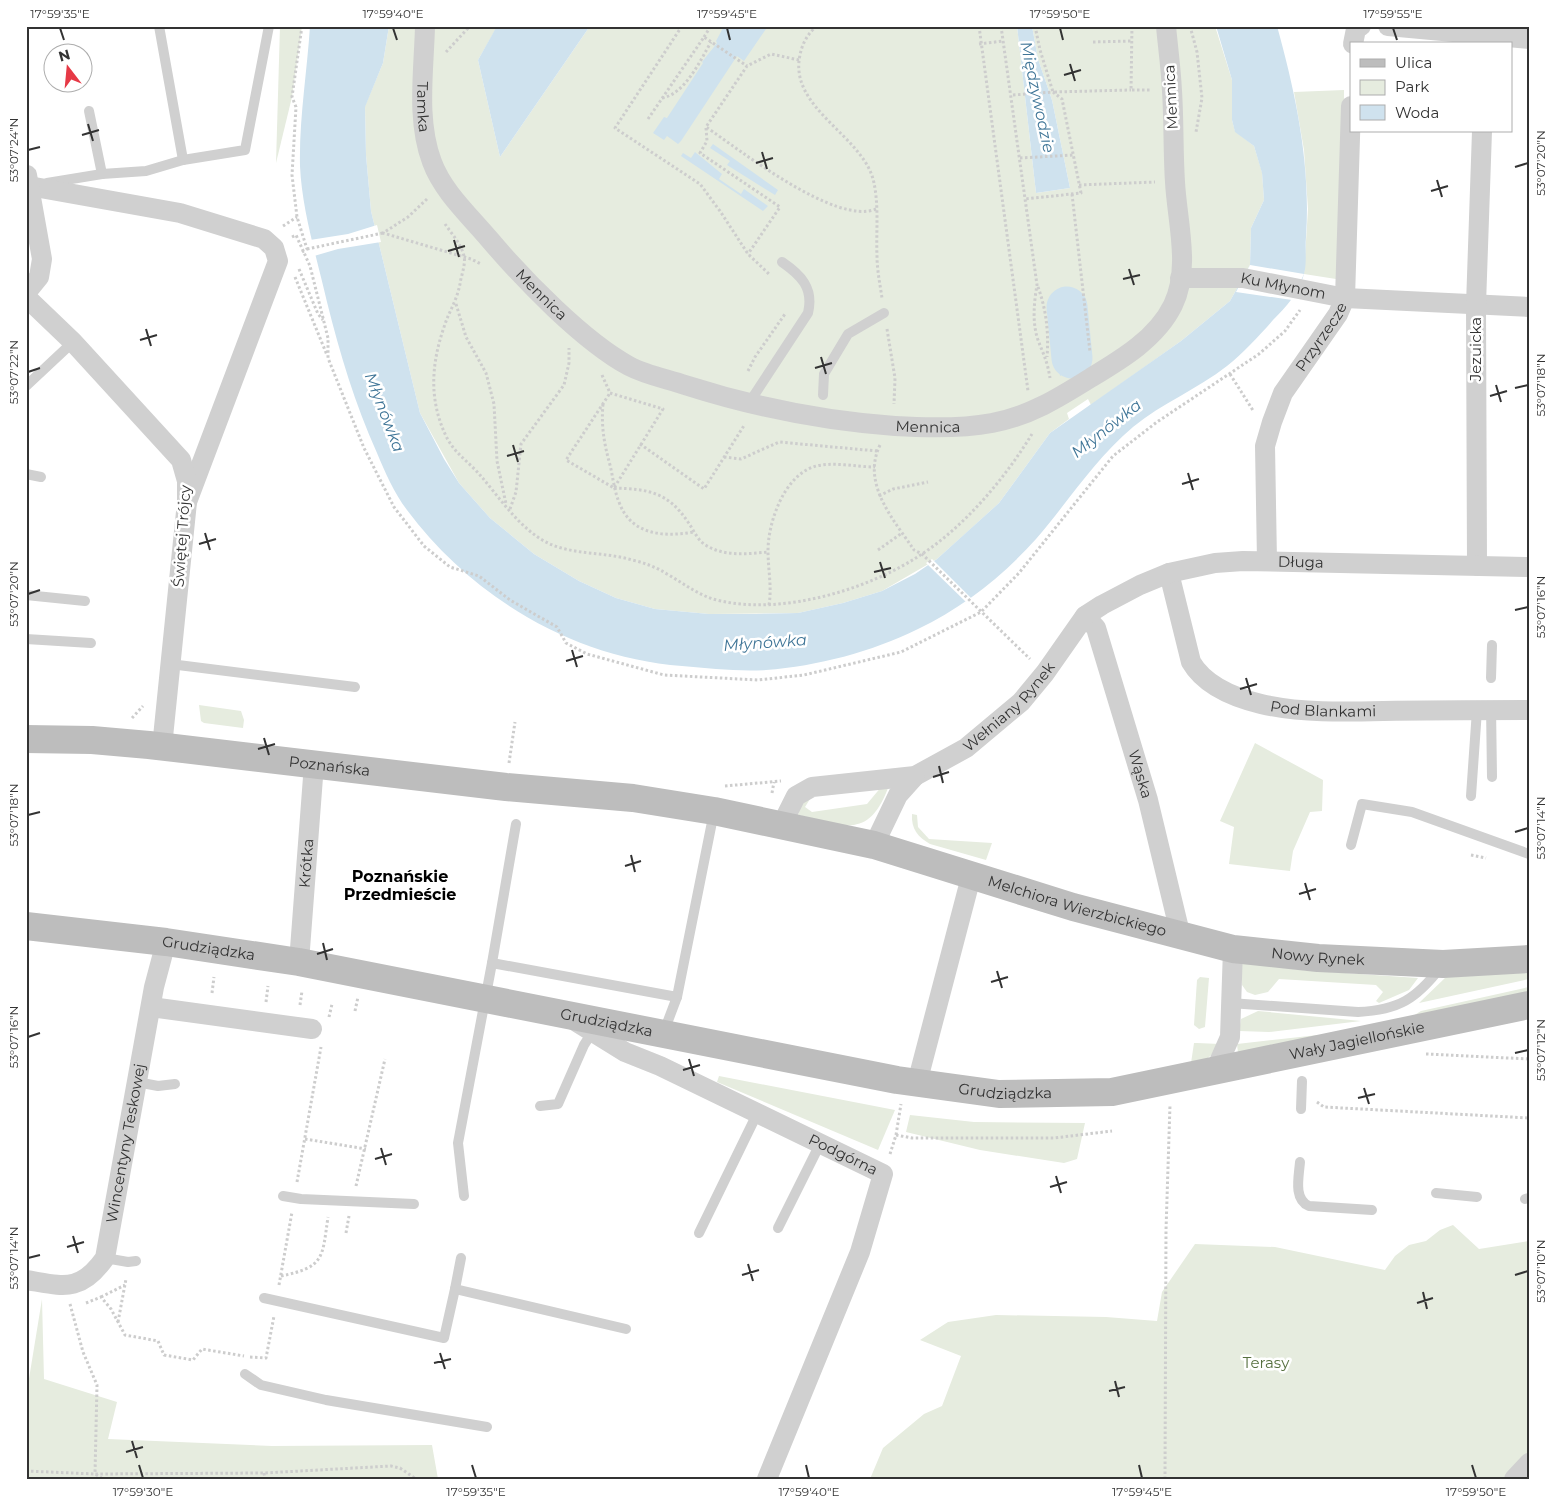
<svg xmlns="http://www.w3.org/2000/svg" width="1555" height="1505" font-family="Montserrat,sans-serif">
<rect width="100%" height="100%" fill="#fff"/>
<g fill="#e6ecdf">
<path d="M280,26H302L292,97L276,163Z"/>
<path d="M389,26L497,27L478,60L500,157L590,26H1017L1036,193L1070,188L1052,100L1038,59L1032,26H1215L1232,80V120L1235,131L1254,146L1262,172L1264,200L1251,228L1250,265L1230,301L1181,341L1091,405L1088,399L1067,413L1069,419L1050,433L999,503L966,533L937,559L882,591L843,603L798,613L709,614L655,609L616,598L579,581L534,554L490,518L459,483L420,413L371,211L366,155L365,106L383,63Z"/>
<path d="M1344,90V211L1336,279L1304,274L1308,209L1304,150L1294,92Z"/>
<path d="M199,705L241,711L244,720L243,728L204,723L201,721Z"/>
<path d="M1255,743L1323,780L1322,811L1310,812L1293,851L1290,871L1229,864L1234,827L1220,821Z"/>
<path d="M882,786L888,788C868,841 842,825 798,815L802,800L810,799L805,807L812,812L867,804Z"/>
<path d="M912,814L917,815L918,827L929,839L992,843L986,860L930,844C918,837 911,829 912,814Z"/>
<path d="M1243,962L1301,970L1418,978L1409,990L1379,1003L1376,1001L1383,992L1376,985L1279,979L1268,992L1255,995L1247,992L1242,985L1240,963Z"/>
<path d="M1529,972V979L1419,1003L1446,977Z"/>
<path d="M1200,977L1209,978L1205,1027L1199,1029L1194,1025L1197,980Z"/>
<path d="M1529,987V992L1408,1019L1421,1011Z"/>
<path d="M1258,1011L1361,1021L1269,1032L1239,1031L1241,1019Z"/>
<path d="M1318,1035L1319,1037L1238,1053L1237,1044Z"/>
<path d="M1194,1043H1197L1220,1044C1212,1057 1206,1061 1191,1063Z"/>
<path d="M719,1076L895,1110L878,1150L717,1082Z"/>
<path d="M910,1115L974,1122L1085,1123L1077,1159L1064,1163L980,1150L906,1132Z"/>
<path d="M1453,1225L1479,1249L1529,1241V1479H870L883,1448L924,1414L942,1406L961,1356L920,1340L948,1322L996,1315L1106,1317L1157,1321L1162,1292L1195,1244L1275,1247L1385,1270L1395,1256L1409,1245L1426,1241L1440,1230Z"/>
<path d="M42,1299L44,1379L117,1402L108,1439L272,1446L432,1445L438,1479H26V1397Z"/>
</g>
<g fill="#cfe2ee">
<path d="M310,26H389L383,63L365,107L366,155L371,211L420,413L444,459L459,483L490,518L534,554L579,581L616,598L655,609L709,614H756L798,613L843,603L882,591L915,574L937,559L999,503L1050,433L1181,341L1230,301L1250,265L1251,228L1264,200L1262,173L1254,146L1235,132L1232,120V80L1216,26H1277C1296,95 1311,165 1306,237C1305,249 1307,263 1304,274C1299,293 1286,307 1273,320C1259,336 1243,353 1227,366C1198,389 1162,403 1133,427C1095,459 1068,502 1036,539C1003,576 962,608 918,629C871,652 818,666 766,670C738,672 710,668 682,666C573,658 472,597 407,510C394,493 385,472 377,453C355,404 340,354 327,302C317,258 302,211 300,166C299,119 307,73 310,26Z"/>
<path d="M497,26H590L500,157L478,60Z"/>
<path d="M721,26H768L744,61L737,56L681,141L678,144L667,136L664,140L653,133L664,117L667,118L703,63L702,62L717,43L716,41L723,28Z"/>
<path d="M1017,26H1032L1038,59L1052,100L1070,188L1036,193Z"/>
<path d="M713,144L778,190L775,195L727,165L730,161L710,148Z"/>
<path d="M695,152L722,174L719,179L741,194L744,189L768,206L763,211L681,156L683,153L691,158Z"/>
<path d="M1084,336L1087,359L1060,376L1055,340Z"/>
</g>
<g fill="#fff">
<path d="M377,225L381,242L338,249L314,256L310,240L348,234Z"/>
<path d="M1250,265L1304,274L1292,300L1236,292Z"/>
<path d="M932,559L973,600L967,603L926,563Z"/>
</g>
<g fill="none" stroke-linecap="round" stroke-linejoin="round">
<path stroke="#cfe2ee" stroke-width="41" d="M1067,307L1072,358"/>
<g stroke="#cdcdcd" stroke-width="3" stroke-dasharray="2.5 2.5" stroke-linecap="butt">
<path d="M302,26L292,97L296,107L292,175L297,217L307,249L302,252"/>
<path d="M682,26L615,128L700,184L720,211L748,254L769,274"/>
<path d="M817,26C808,33 802,44 800,55C788,109 865,136 874,183C879,207 876,232 877,256C877,270 880,284 882,298"/>
<path d="M979,26L1028,391"/>
<path d="M1001,26L1037,285C1034,302 1032,323 1038,340C1044,356 1047,360 1050,378"/>
<path d="M1035,26L1040,50L1053,92L1131,90"/>
<path d="M1132,26L1131,90H1152"/>
<path d="M1190,26L1197,52L1202,98L1196,132"/>
<path d="M704,37L711,26"/>
<path d="M1093,42L1132,41"/>
<path d="M979,44L1003,41"/>
<path d="M446,52L470,26"/>
<path d="M799,60L771,54L747,66L706,127C740,150 836,226 876,209"/>
<path d="M1013,95L1053,92L1062,99L1081,193L1025,199"/>
<path d="M662,98C685,94 700,61 711,42"/>
<path d="M648,119L704,37L747,66"/>
<path d="M706,128L707,141L700,153L780,207L748,254"/>
<path d="M1020,158L1074,155"/>
<path d="M1079,185L1155,182"/>
<path d="M1072,194L1090,352"/>
<path d="M427,199L408,217L383,233L471,259L481,264"/>
<path d="M445,224C452,234 461,244 464,256C466,264 461,276 460,284C456,303 449,311 444,327C431,365 429,400 446,436C454,453 469,462 480,475C500,498 521,531 550,544C575,555 606,552 632,560C645,563 656,567 667,574C685,584 700,597 721,601C784,615 870,589 922,554C966,525 1005,478 1032,434"/>
<path d="M283,226L297,217"/>
<path d="M292,237L296,235L310,266L328,338V358L364,448L394,507L424,546L450,567L479,576L510,600L557,627L566,643L587,654L664,675L758,680L804,675L901,652L981,612L1019,573L1113,456L1157,422L1259,354L1285,331L1300,310"/>
<path d="M307,249L383,233"/>
<path d="M299,269L318,314L323,320"/>
<path d="M295,277L327,355"/>
<path d="M1038,287C1046,309 1049,332 1047,357"/>
<path d="M456,304L466,337L486,373L494,404L497,461L506,504"/>
<path d="M887,329L895,378L894,404"/>
<path d="M748,371L755,357L785,314"/>
<path d="M1230,374L1254,412"/>
<path d="M602,375L610,393"/>
<path d="M610,393L663,409L614,488L566,460Z"/>
<path d="M603,404C601,426 604,443 610,465C613,477 614,490 619,502C631,536 665,537 694,532"/>
<path d="M640,444L704,489L745,424"/>
<path d="M880,445C861,484 894,520 914,550L922,554L1030,659"/>
<path d="M724,457L741,459L779,442L877,451"/>
<path d="M614,488C648,489 668,492 688,522C693,529 697,539 704,544C723,557 747,554 768,552"/>
<path d="M879,496L893,489L928,482"/>
<path d="M510,509L516,492L521,444L564,385L569,363V348"/>
<path d="M878,550L902,533"/>
<path d="M769,605C772,587 768,569 768,551C768,522 784,477 813,467C831,461 857,467 875,467"/>
<path d="M132,718L143,706"/>
<path d="M509,763L515,722"/>
<path d="M725,786L781,781"/>
<path d="M772,793L774,782"/>
<path d="M1471,855L1486,858"/>
<path d="M212,993L214,977"/>
<path d="M266,1002L268,986"/>
<path d="M300,1005L302,991"/>
<path d="M355,1011L358,997"/>
<path d="M329,1017L332,1004"/>
<path d="M1426,1054L1529,1059"/>
<path d="M1317,1102L1324,1107L1529,1118"/>
<path d="M896,1135L912,1138H1054L1112,1131"/>
<path d="M305,1139L366,1149"/>
<path d="M890,1154L896,1135L901,1104"/>
<path d="M297,1182L321,1047"/>
<path d="M356,1186L385,1059"/>
<path d="M346,1233L349,1216"/>
<path d="M281,1276C325,1267 322,1258 328,1217"/>
<path d="M279,1285L292,1212"/>
<path d="M101,1297L125,1285"/>
<path d="M86,1303L101,1297L111,1309L125,1335L158,1341L164,1355L193,1360L202,1349L244,1356"/>
<path d="M70,1304L83,1352L97,1385L95,1474L264,1473L391,1466L400,1468L416,1479"/>
<path d="M118,1322L126,1279"/>
<path d="M250,1357L266,1358L274,1316"/>
<path d="M26,1471L95,1474L103,1479"/>
<path d="M264,1473L265,1479"/>
<path d="M1165,1479L1166,1230L1170,1105"/>
</g>
<g stroke="#d0d0d0" stroke-width="10">
<path d="M159,26L183,160L245,150L269,26"/>
<path d="M89,111L102,174"/>
<path d="M47,183L102,174L146,171L183,160"/>
<path d="M26,386L73,342"/>
<path d="M823,395L824,374L848,334L884,313"/>
<path d="M749,403L808,313C814,288 801,275 782,262"/>
<path d="M26,474L41,477"/>
<path d="M26,595L85,601"/>
<path d="M26,639L91,643"/>
<path d="M170,664L355,687"/>
<path d="M1491,678L1492,645"/>
<path d="M1491,706L1492,777"/>
<path d="M1471,796L1477,710"/>
<path d="M516,824L492,963L677,997"/>
<path d="M1351,845L1362,804L1412,812L1529,854"/>
<path d="M1230,1003L1358,1012C1399,1010 1416,999 1441,967"/>
<path d="M663,1034L677,997L714,812"/>
<path d="M137,1082L158,1086L175,1084"/>
<path d="M540,1106L558,1104L584,1045L593,1031"/>
<path d="M1301,1109L1302,1081"/>
<path d="M1300,1162C1299,1176 1293,1199 1309,1206L1372,1210"/>
<path d="M1436,1193L1477,1197"/>
<path d="M283,1196L301,1199L414,1204"/>
<path d="M464,1196L458,1143L492,963"/>
<path d="M1525,1199L1529,1198"/>
<path d="M778,1228L820,1144"/>
<path d="M699,1233L757,1114"/>
<path d="M105,1258L128,1262L136,1261"/>
<path d="M455,1289L461,1258"/>
<path d="M264,1298L444,1338L455,1289L626,1329"/>
<path d="M245,1374L261,1385L326,1400L487,1427"/>
</g>
<g stroke="#d0d0d0" stroke-width="20">
<path id="s1" d="M425,26C424,70 416,120 432,162C443,192 470,216 490,240C524,280 583,341 629,366C646,375 667,379 685,385C754,407 823,421 895,426C927,428 960,429 992,423C1030,416 1060,397 1092,377C1122,359 1157,338 1173,305C1191,268 1177,221 1175,182C1173,152 1174,121 1172,91C1171,69 1168,48 1166,26"/>
<path d="M1388,26L1529,39"/>
<path d="M1353,44L1356,29L1361,26"/>
<path d="M29,186L180,213L264,239L274,248L278,261L187,502"/>
<path id="s2" d="M1180,278H1243L1345,298L1529,307"/>
<path d="M26,293L39,277L42,259L27,175"/>
<path d="M26,297L73,342L181,460L187,481V502L162,747"/>
<path id="s3" d="M1267,561L1265,446L1272,422L1283,393L1338,314L1345,298L1351,106"/>
<path d="M1477,566L1476,305L1482,131"/>
<path id="s4" d="M1169,573L1191,662C1205,686 1236,698 1261,704C1300,713 1344,712 1383,711C1432,710 1480,710 1529,710"/>
<path id="s5" d="M1085,616L1096,628L1148,800L1181,937"/>
<path id="s6" d="M782,824L796,796L812,787L915,776L966,748L1021,702L1045,673L1085,616L1102,605L1140,585L1169,573L1215,563L1243,561L1529,567"/>
<path d="M874,845L898,795L915,776"/>
<path id="s7" d="M299,962L314,764"/>
<path d="M151,1007L312,1029"/>
<path id="s8" d="M575,1021L625,1052L660,1066L883,1174L860,1252L767,1479"/>
<path d="M1215,1071L1230,1037L1233,949"/>
<path d="M917,1083L971,877"/>
<path id="s9" d="M26,1280C64,1286 80,1293 105,1258L154,987L166,942"/>
<path d="M1514,1479L1529,1463"/>
</g>
<g stroke="#bdbdbd" stroke-width="28">
<path id="s10" d="M26,739L92,740L149,745L506,787L633,798L714,811L874,845L1073,907L1233,949L1318,958L1443,964L1529,959"/>
<path id="s11" d="M26,926L166,942L299,962L897,1080L999,1094L1112,1092L1529,1005"/>
</g>
</g>
<path fill="none" stroke="#333" stroke-width="2" d="M60,28L64,40M393,28L397,40M727,28L730,40M1060,28L1063,40M1393,28L1397,40M1070,64L1075,81M1064,75L1081,70M88,124L93,141M82,135L99,130M28,150L40,147M762,152L767,169M756,163L773,158M1515,167L1528,163M1437,180L1442,197M1431,191L1448,186M454,240L459,257M448,251L465,246M1129,269L1134,285M1123,279L1140,275M146,329L151,346M140,340L157,335M821,357L826,374M815,368L832,363M28,372L40,368M1496,385L1501,402M1515,388L1528,385M1490,396L1507,391M513,445L518,462M507,456L524,451M1188,473L1193,490M1182,484L1199,479M205,533L210,550M199,544L216,539M880,562L885,578M874,572L891,568M28,594L40,590M1515,610L1528,607M572,650L577,667M566,661L583,656M1246,678L1251,695M1240,689L1257,684M264,738L269,755M258,749L275,744M939,766L943,783M933,777L949,772M28,815L40,812M1515,832L1528,828M631,855L635,872M625,866L641,861M1305,883L1310,900M1299,894L1316,889M323,943L327,960M317,954L333,949M997,971L1002,988M991,982L1008,977M28,1037L40,1033M1515,1053L1528,1050M689,1059L694,1076M683,1070L700,1065M1364,1088L1369,1104M1358,1098L1375,1094M381,1148L386,1165M375,1159L392,1154M1056,1176L1061,1193M1050,1187L1067,1182M73,1236L78,1253M67,1247L84,1242M28,1258L40,1255M748,1264L753,1281M742,1275L759,1270M1515,1275L1528,1271M1423,1292L1427,1309M1417,1303L1433,1298M440,1353L445,1369M434,1363L451,1359M1115,1381L1119,1397M1109,1391L1125,1387M132,1441L137,1458M126,1452L143,1447M139,1465L143,1478M472,1465L476,1478M806,1465L809,1478M1139,1465L1142,1478M1472,1465L1476,1478"/>
<g text-anchor="middle" stroke-width="5" stroke-linejoin="round" paint-order="stroke">
<g font-size="15" fill="#333" stroke="#fff">
<text transform="translate(1171 97) rotate(-93)" y="5">Mennica</text>
<text dy="5" stroke="none"><textPath href="#s1" startOffset="81">Tamka</textPath></text>
<text dy="5" stroke="none"><textPath href="#s2" startOffset="104">Ku Młynom</textPath></text>
<text dy="5" stroke="none"><textPath href="#s1" startOffset="310">Mennica</textPath></text>
<text dy="5" stroke="none"><textPath href="#s3" startOffset="239">Przyrzecze</textPath></text>
<text transform="translate(1476 349) rotate(-90)" y="5">Jezuicka</text>
<text dy="5" stroke="none"><textPath href="#s1" startOffset="730">Mennica</textPath></text>
<text transform="translate(182 536) rotate(-86)" y="5">Świętej Trójcy</text>
<text dy="5" stroke="none"><textPath href="#s6" startOffset="618">Długa</textPath></text>
<text dy="5" stroke="none"><textPath href="#s6" startOffset="271">Wełniany Rynek</textPath></text>
<text dy="5" stroke="none"><textPath href="#s4" startOffset="238">Pod Blankami</textPath></text>
<text dy="5" stroke="none"><textPath href="#s10" startOffset="305">Poznańska</textPath></text>
<text dy="5" stroke="none"><textPath href="#s5" startOffset="169">Wąska</textPath></text>
<text dy="5" stroke="none"><textPath href="#s7" startOffset="99">Krótka</textPath></text>
<text dy="5" stroke="none"><textPath href="#s10" startOffset="1068">Melchiora Wierzbickiego</textPath></text>
<text dy="5" stroke="none"><textPath href="#s11" startOffset="184">Grudziądzka</textPath></text>
<text dy="5" stroke="none"><textPath href="#s10" startOffset="1315">Nowy Rynek</textPath></text>
<text dy="5" stroke="none"><textPath href="#s11" startOffset="589">Grudziądzka</textPath></text>
<text dy="5" stroke="none"><textPath href="#s11" startOffset="1351">Wały Jagiellońskie</textPath></text>
<text dy="5" stroke="none"><textPath href="#s11" startOffset="994">Grudziądzka</textPath></text>
<text dy="5" stroke="none"><textPath href="#s9" startOffset="206">Wincentyny Teskowej</textPath></text>
<text dy="5" stroke="none"><textPath href="#s8" startOffset="300">Podgórna</textPath></text>
</g>
<g font-size="15" fill="#56703f" stroke="#fff">
<text x="1266" y="1368">Terasy</text>
</g>
<g font-size="16" font-style="italic" fill="#3f7597" stroke="#fff">
<text transform="translate(1038 97) rotate(78)" y="6">Międzywodzie</text>
<text transform="translate(385 412) rotate(69)" y="6">Młynówka</text>
<text transform="translate(1106 428) rotate(-38)" y="6">Młynówka</text>
<text transform="translate(765 642) rotate(-4)" y="6">Młynówka</text>
</g>
<g font-size="16" font-weight="bold" fill="#000" stroke="#fff">
<text x="400" y="882">Poznańskie<tspan x="400" dy="18">Przedmieście</tspan></text>
</g>
</g>
<rect width="1555" height="1505" fill="none" stroke="#ffffff" stroke-width="55"/>
<rect x="1350" y="42" width="162" height="90" fill="#ffffff" stroke="#adadad"/>
<rect x="1360" y="59" width="25" height="8" fill="#bdbdbd" stroke="#adadad"/>
<text x="1395" y="68" font-size="15" fill="#333333">Ulica</text>
<rect x="1360" y="80" width="25" height="15" fill="#e6ecdf" stroke="#adadad"/>
<text x="1395" y="92" font-size="15" fill="#333333">Park</text>
<rect x="1360" y="105" width="25" height="15" fill="#cfe2ee" stroke="#adadad"/>
<text x="1395" y="118" font-size="15" fill="#333333">Woda</text>
<g transform="translate(68 68) rotate(344)"><circle r="24" fill="#ffffff" stroke="#adadad"/>
<path d="M0-4L9 19L0 12L-9 19Z" fill="#e63946"/>
<text y="-8" font-size="14" font-weight="bold" text-anchor="middle" fill="#333333">N</text>
</g>
<rect x="28" y="28" width="1500" height="1450" fill="none" stroke="#333" stroke-width="2"/>
<g font-size="12" text-anchor="middle" fill="#333">
<text x="60" y="18">17°59'35"E</text>
<text x="393" y="18">17°59'40"E</text>
<text x="727" y="18">17°59'45"E</text>
<text x="1060" y="18">17°59'50"E</text>
<text x="1393" y="18">17°59'55"E</text>
<text transform="translate(14 150) rotate(-90)" y="4">53°07'24"N</text>
<text transform="translate(1541 163) rotate(-90)" y="4">53°07'20"N</text>
<text transform="translate(14 372) rotate(-90)" y="4">53°07'22"N</text>
<text transform="translate(1541 385) rotate(-90)" y="4">53°07'18"N</text>
<text transform="translate(14 594) rotate(-90)" y="4">53°07'20"N</text>
<text transform="translate(1541 607) rotate(-90)" y="4">53°07'16"N</text>
<text transform="translate(14 815) rotate(-90)" y="4">53°07'18"N</text>
<text transform="translate(1541 828) rotate(-90)" y="4">53°07'14"N</text>
<text transform="translate(14 1037) rotate(-90)" y="4">53°07'16"N</text>
<text transform="translate(1541 1050) rotate(-90)" y="4">53°07'12"N</text>
<text transform="translate(14 1258) rotate(-90)" y="4">53°07'14"N</text>
<text transform="translate(1541 1271) rotate(-90)" y="4">53°07'10"N</text>
<text x="143" y="1496">17°59'30"E</text>
<text x="476" y="1496">17°59'35"E</text>
<text x="809" y="1496">17°59'40"E</text>
<text x="1142" y="1496">17°59'45"E</text>
<text x="1476" y="1496">17°59'50"E</text>
</g>
</svg>
